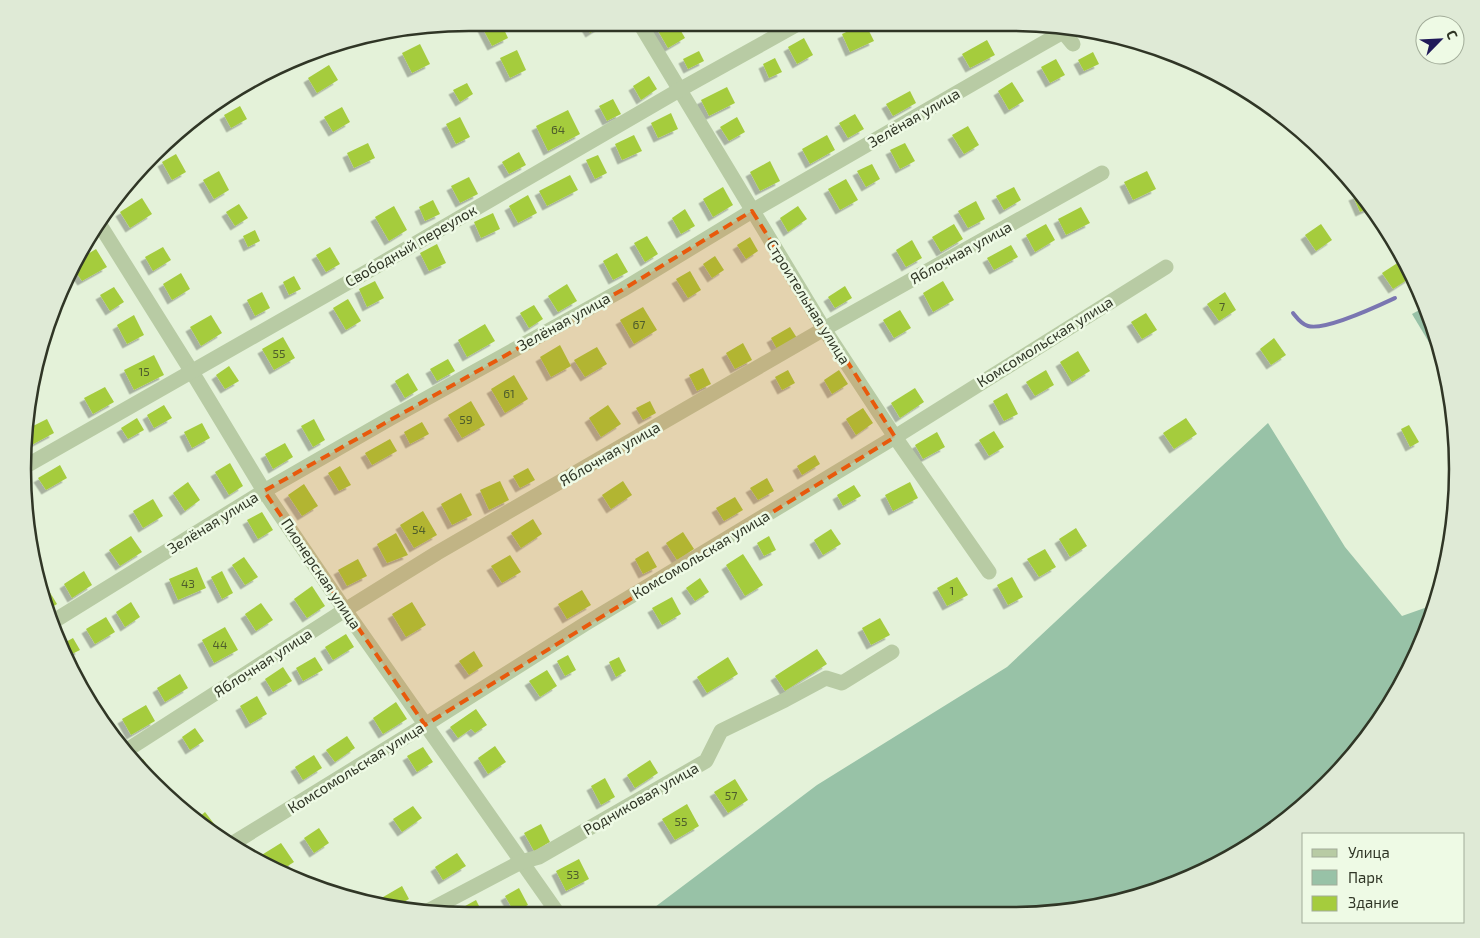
<svg xmlns="http://www.w3.org/2000/svg" width="1480" height="938" font-family="'Exo 2',sans-serif">
<defs>
<filter id="shadow"><feDropShadow dx="-4.5" dy="4.5" stdDeviation="0" flood-color="#0004"/></filter>
</defs>
<rect width="100%" height="100%" fill="#e4f2d9"/>
<g fill="#98c2a7">
<path d="M1425,307L1442,353L1445,369L1412,314Z"/>
<path d="M1268,423L1345,547L1402,616L1436,604L1434,612L1398,692L1347,763L1283,823L1209,869L1126,900L1040,915L647,913L817,785L1007,667Z"/>
</g>
<g fill="none" stroke-linecap="round" stroke-linejoin="round">
<path stroke="#7a76b1" stroke-width="4" d="M1293,313C1297,318 1301,324 1308,326C1325,331 1378,306 1395,298"/>
</g>
<g fill="#a5cc3d" filter="url(#shadow)">
<path d="M480,23H501L508,38L492,46Z"/>
<path d="M584,23H606L590,33Z"/>
<path d="M654,24H677L685,38L668,48Z"/>
<path d="M861,25H866L874,41L850,52L842,34Z"/>
<path d="M804,38L813,55L797,64L788,47Z"/>
<path d="M987,40L995,55L970,68L962,54Z"/>
<path d="M420,44L430,64L412,73L402,53Z"/>
<path d="M517,50L526,70L510,78L500,58Z"/>
<path d="M699,51L704,61L688,69L683,59Z"/>
<path d="M1093,52L1099,64L1084,71L1078,60Z"/>
<path d="M775,58L782,72L769,78L763,64Z"/>
<path d="M1056,59L1065,75L1050,83L1041,67Z"/>
<path d="M329,65L338,80L317,93L308,78Z"/>
<path d="M649,76L657,89L641,100L633,86Z"/>
<path d="M1012,82L1024,101L1009,110L998,91Z"/>
<path d="M467,83L473,94L460,102L453,90Z"/>
<path d="M727,87L735,103L709,116L701,100Z"/>
<path d="M910,91L916,103L893,116L886,104Z"/>
<path d="M613,99L621,114L607,121L599,106Z"/>
<path d="M240,106L247,119L231,128L224,115Z"/>
<path d="M342,107L350,122L333,132L324,117Z"/>
<path d="M568,110L580,134L548,151L536,126Z"/>
<path d="M671,113L678,129L658,138L651,123Z"/>
<path d="M855,114L864,129L848,138L839,123Z"/>
<path d="M460,117L470,137L456,144L446,124Z"/>
<path d="M737,117L745,132L729,141L720,127Z"/>
<path d="M968,126L979,145L964,154L952,135Z"/>
<path d="M634,135L642,151L622,160L615,144Z"/>
<path d="M827,135L835,150L810,164L802,149Z"/>
<path d="M368,143L375,158L354,168L347,153Z"/>
<path d="M905,143L915,161L900,169L890,150Z"/>
<path d="M519,152L526,165L509,174L502,162Z"/>
<path d="M176,154L186,172L172,180L162,162Z"/>
<path d="M598,155L607,173L595,179L586,160Z"/>
<path d="M770,161L780,181L760,191L750,172Z"/>
<path d="M872,164L880,179L866,187L857,171Z"/>
<path d="M219,171L229,190L214,199L203,180Z"/>
<path d="M1147,171L1156,189L1133,200L1124,182Z"/>
<path d="M570,175L578,190L547,206L539,191Z"/>
<path d="M469,177L478,194L460,203L451,186Z"/>
<path d="M846,179L858,200L840,210L828,189Z"/>
<path d="M723,187L733,205L713,217L703,199Z"/>
<path d="M1014,187L1021,200L1004,210L996,196Z"/>
<path d="M1361,193L1371,207L1360,212L1353,196Z"/>
<path d="M528,195L537,213L518,223L509,206Z"/>
<path d="M142,198L152,214L130,228L120,212Z"/>
<path d="M433,200L440,214L425,221L419,207Z"/>
<path d="M976,201L985,219L968,228L958,211Z"/>
<path d="M239,204L248,218L235,226L226,212Z"/>
<path d="M394,206L407,230L389,241L375,217Z"/>
<path d="M798,206L807,219L788,232L780,218Z"/>
<path d="M1081,207L1090,223L1066,235L1058,219Z"/>
<path d="M685,209L695,226L681,234L672,218Z"/>
<path d="M493,213L500,229L481,238L474,222Z"/>
<path d="M954,224L963,239L941,252L932,237Z"/>
<path d="M1046,224L1055,240L1035,252L1026,235Z"/>
<path d="M1321,224L1332,240L1316,251L1305,235Z"/>
<path d="M255,230L260,241L248,247L243,236Z"/>
<path d="M647,236L658,254L645,262L634,243Z"/>
<path d="M750,237L758,251L746,259L737,245Z"/>
<path d="M912,240L922,258L906,267L896,250Z"/>
<path d="M437,244L446,263L429,271L420,253Z"/>
<path d="M1011,245L1018,257L994,270L987,258Z"/>
<path d="M163,247L171,260L153,271L145,257Z"/>
<path d="M330,247L340,264L326,272L316,255Z"/>
<path d="M96,249L107,267L82,281L75,271L83,257Z"/>
<path d="M617,253L628,272L613,280L603,261Z"/>
<path d="M715,256L724,270L712,278L703,264Z"/>
<path d="M1399,262L1410,278L1393,289L1382,273Z"/>
<path d="M690,271L701,290L688,298L676,279Z"/>
<path d="M181,273L190,289L172,300L163,284Z"/>
<path d="M294,276L301,289L289,295L283,282Z"/>
<path d="M375,281L384,298L367,307L359,289Z"/>
<path d="M943,281L954,300L933,312L923,293Z"/>
<path d="M567,284L577,301L558,312L548,296Z"/>
<path d="M845,286L852,298L835,308L828,297Z"/>
<path d="M114,287L124,302L110,311L100,295Z"/>
<path d="M262,292L270,308L255,316L247,300Z"/>
<path d="M1225,292L1236,310L1219,321L1207,304Z"/>
<path d="M348,299L361,321L346,330L333,308Z"/>
<path d="M534,305L543,319L529,328L520,313Z"/>
<path d="M643,307L657,330L634,344L620,320Z"/>
<path d="M900,310L911,328L894,338L883,320Z"/>
<path d="M1146,313L1157,330L1142,339L1131,322Z"/>
<path d="M134,315L144,335L127,344L117,325Z"/>
<path d="M211,315L222,333L201,346L190,327Z"/>
<path d="M485,324L495,341L467,357L458,340Z"/>
<path d="M790,327L797,338L777,349L771,338Z"/>
<path d="M283,337L295,358L274,370L262,349Z"/>
<path d="M1274,338L1286,355L1271,365L1260,349Z"/>
<path d="M743,343L752,360L735,369L726,353Z"/>
<path d="M560,345L571,366L551,377L540,357Z"/>
<path d="M597,347L607,364L585,377L574,360Z"/>
<path d="M1078,351L1090,371L1072,382L1060,362Z"/>
<path d="M154,355L164,375L134,390L124,370Z"/>
<path d="M448,359L455,371L437,381L430,369Z"/>
<path d="M229,366L239,381L225,389L216,375Z"/>
<path d="M703,368L711,384L697,391L689,375Z"/>
<path d="M788,370L795,383L782,390L775,377Z"/>
<path d="M839,370L848,384L832,394L824,380Z"/>
<path d="M1046,370L1054,385L1035,396L1026,382Z"/>
<path d="M408,373L418,390L405,398L395,381Z"/>
<path d="M514,375L528,399L505,413L491,389Z"/>
<path d="M105,387L114,402L93,414L84,398Z"/>
<path d="M915,388L924,402L900,418L891,403Z"/>
<path d="M1007,393L1018,414L1004,421L993,401Z"/>
<path d="M471,401L485,425L462,438L448,415Z"/>
<path d="M650,401L656,413L643,420L636,408Z"/>
<path d="M164,405L172,418L154,428L147,415Z"/>
<path d="M608,405L621,424L601,437L589,418Z"/>
<path d="M863,408L873,423L856,435L846,419Z"/>
<path d="M137,418L144,430L128,439L121,428Z"/>
<path d="M1186,418L1197,434L1174,449L1163,433Z"/>
<path d="M47,419L54,433L26,448L23,440L25,430Z"/>
<path d="M314,419L325,440L313,447L301,426Z"/>
<path d="M422,422L429,434L410,444L404,432Z"/>
<path d="M202,423L210,438L192,448L184,432Z"/>
<path d="M1409,425L1419,442L1410,447L1401,429Z"/>
<path d="M994,431L1004,447L989,456L979,440Z"/>
<path d="M937,432L945,447L923,459L915,445Z"/>
<path d="M390,439L397,451L372,465L365,453Z"/>
<path d="M285,443L293,457L273,469L265,454Z"/>
<path d="M815,455L820,464L802,475L797,466Z"/>
<path d="M230,463L243,486L229,495L215,472Z"/>
<path d="M60,465L67,478L46,490L38,478Z"/>
<path d="M340,466L351,485L339,491L328,473Z"/>
<path d="M528,468L535,480L520,488L513,476Z"/>
<path d="M767,478L774,491L758,500L750,488Z"/>
<path d="M500,481L509,500L489,510L480,490Z"/>
<path d="M623,481L632,495L611,509L602,495Z"/>
<path d="M188,482L200,500L185,511L173,493Z"/>
<path d="M910,482L918,498L893,511L885,495Z"/>
<path d="M304,484L318,506L302,516L288,495Z"/>
<path d="M854,485L861,496L843,506L837,495Z"/>
<path d="M461,493L472,515L452,525L441,504Z"/>
<path d="M735,497L743,510L724,521L716,508Z"/>
<path d="M153,499L163,516L143,528L133,511Z"/>
<path d="M423,511L437,535L414,548L400,525Z"/>
<path d="M262,512L273,530L258,539L247,520Z"/>
<path d="M533,519L542,534L521,548L511,533Z"/>
<path d="M1076,528L1087,546L1070,557L1059,539Z"/>
<path d="M831,529L841,544L823,555L814,540Z"/>
<path d="M683,532L694,549L677,560L666,543Z"/>
<path d="M396,533L408,555L387,563L377,544Z"/>
<path d="M131,536L142,552L120,566L109,550Z"/>
<path d="M769,536L776,550L764,556L757,543Z"/>
<path d="M1045,549L1056,567L1039,577L1027,559Z"/>
<path d="M648,551L657,567L643,574L635,559Z"/>
<path d="M743,554L763,585L745,596L726,565Z"/>
<path d="M510,555L521,572L502,583L491,566Z"/>
<path d="M244,557L258,577L245,585L232,565Z"/>
<path d="M358,559L367,576L347,586L338,570Z"/>
<path d="M197,567L206,588L178,600L169,579Z"/>
<path d="M84,571L92,585L72,598L64,584Z"/>
<path d="M222,571L233,593L222,599L211,577Z"/>
<path d="M957,577L968,595L947,606L937,588Z"/>
<path d="M1012,577L1023,597L1008,605L997,585Z"/>
<path d="M700,578L709,592L695,601L686,588Z"/>
<path d="M312,586L325,606L307,618L294,599Z"/>
<path d="M582,590L591,605L567,619L558,604Z"/>
<path d="M49,591L57,604L49,609L43,595Z"/>
<path d="M672,597L681,614L662,625L652,608Z"/>
<path d="M131,602L140,617L125,627L116,612Z"/>
<path d="M412,602L426,625L406,637L392,614Z"/>
<path d="M261,603L273,620L256,631L245,614Z"/>
<path d="M106,617L115,632L95,644L86,629Z"/>
<path d="M880,618L890,635L871,645L862,628Z"/>
<path d="M225,627L238,650L214,663L202,640Z"/>
<path d="M346,634L354,647L333,660L325,647Z"/>
<path d="M73,638L80,650L70,655L64,643Z"/>
<path d="M817,649L827,664L785,691L775,676Z"/>
<path d="M474,651L483,666L469,675L459,661Z"/>
<path d="M568,655L576,670L565,676L557,661Z"/>
<path d="M315,657L323,670L303,681L296,668Z"/>
<path d="M619,657L626,671L616,677L609,662Z"/>
<path d="M728,657L738,674L707,693L697,677Z"/>
<path d="M283,667L292,681L273,692L265,679Z"/>
<path d="M547,670L557,686L540,697L529,681Z"/>
<path d="M180,674L188,688L165,702L157,688Z"/>
<path d="M257,696L267,714L250,724L240,706Z"/>
<path d="M396,702L407,719L383,734L373,718Z"/>
<path d="M146,705L155,721L131,735L122,719Z"/>
<path d="M476,709L487,725L475,733L471,729L458,738L450,727Z"/>
<path d="M195,728L204,741L190,750L182,737Z"/>
<path d="M347,736L355,748L335,762L326,750Z"/>
<path d="M495,746L506,762L488,774L478,758Z"/>
<path d="M423,747L433,762L417,772L407,756Z"/>
<path d="M314,755L322,768L303,780L295,767Z"/>
<path d="M143,759L150,770L146,773L138,763Z"/>
<path d="M650,760L658,773L635,788L627,775Z"/>
<path d="M605,778L615,797L601,805L591,786Z"/>
<path d="M735,779L748,800L728,813L714,792Z"/>
<path d="M687,804L699,826L675,840L662,819Z"/>
<path d="M413,806L422,818L402,832L393,819Z"/>
<path d="M205,812L215,825L212,828L197,819Z"/>
<path d="M541,824L550,842L534,851L524,833Z"/>
<path d="M319,828L329,843L314,853L304,838Z"/>
<path d="M281,843L294,862L280,871L263,860L260,856Z"/>
<path d="M457,853L466,866L443,880L435,867Z"/>
<path d="M579,859L589,879L566,891L556,871Z"/>
<path d="M402,886L409,899L395,907L380,903L378,900Z"/>
<path d="M519,888L528,905L514,912L505,896Z"/>
<path d="M476,900L482,912H459L458,910Z"/>
</g>
<g fill="none" stroke-linecap="round" stroke-linejoin="round">
<g stroke="#b8cba4" stroke-width="15">
<path d="M640,24L824,329L895,437L989,572"/>
<path d="M100,225L192,372L264,491L345,610L557,912"/>
<path d="M26,466L370,270L681,89L796,25"/>
<path d="M54,621L264,491L391,418L622,290L752,211L1040,45L1063,32L1073,44"/>
<path d="M127,750L345,610L437,553L824,329L1102,173"/>
<path d="M235,842L425,725L585,624L895,437L1166,267"/>
<path d="M426,912L521,862L539,857L706,761L721,731L785,700L826,678L842,683L892,652"/>
</g>
</g>
<path fill="#e8590c" fill-opacity="0.2" stroke="#e8590c" stroke-width="4" stroke-dasharray="10 6" stroke-linejoin="round" d="M752,211L895,437L425,725L264,491L622,290Z"/>
<g text-anchor="middle" stroke-width="5" stroke-linejoin="round" paint-order="stroke">
<g font-size="12" fill="#4d5c2c">
<text x="558" y="134">64</text>
<text x="1222" y="311">7</text>
<text x="639" y="329">67</text>
<text x="279" y="358">55</text>
<text x="144" y="376">15</text>
<text x="509" y="398">61</text>
<text x="466" y="424">59</text>
<text x="419" y="534">54</text>
<text x="188" y="588">43</text>
<text x="952" y="595">1</text>
<text x="220" y="649">44</text>
<text x="731" y="800">57</text>
<text x="681" y="826">55</text>
<text x="573" y="879">53</text>
</g>
<g font-size="15" fill="#303626" stroke="#eefae5">
<text transform="translate(914 118) rotate(-30)" y="5">Зелёная улица</text>
<text transform="translate(411 246) rotate(-30)" y="5">Свободный переулок</text>
<text transform="translate(961 253) rotate(-29)" y="5">Яблочная улица</text>
<text transform="translate(808 302) rotate(58)" y="5">Строительная улица</text>
<text transform="translate(564 322) rotate(-29)" y="5">Зелёная улица</text>
<text transform="translate(1045 342) rotate(-32)" y="5">Комсомольская улица</text>
<text transform="translate(610 454) rotate(-30)" y="5">Яблочная улица</text>
<text transform="translate(213 523) rotate(-32)" y="5">Зелёная улица</text>
<text transform="translate(701 555) rotate(-31)" y="5">Комсомольская улица</text>
<text transform="translate(321 574) rotate(56)" y="5">Пионерская улица</text>
<text transform="translate(263 663) rotate(-33)" y="5">Яблочная улица</text>
<text transform="translate(356 768) rotate(-32)" y="5">Комсомольская улица</text>
<text transform="translate(641 799) rotate(-30)" y="5">Родниковая улица</text>
</g>
</g>
<path d="M0 0H1480V938H0ZM469 31H1011A438 438 0 0 1 1449 469V469A438 438 0 0 1 1011 907H469A438 438 0 0 1 31 469V469A438 438 0 0 1 469 31Z" fill="#dfead6" fill-rule="evenodd"/>
<path fill="none" stroke="#303626" stroke-width="2.5" d="M469 31H1011A438 438 0 0 1 1449 469V469A438 438 0 0 1 1011 907H469A438 438 0 0 1 31 469V469A438 438 0 0 1 469 31Z"/>
<rect x="1302" y="833" width="162" height="90" fill="#eefae5" stroke="#a2ac99"/>
<rect x="1312" y="849" width="25" height="8" fill="#b8cba4" stroke="#a2ac99"/>
<text x="1348" y="858" font-size="15" fill="#303626">Улица</text>
<rect x="1312" y="870" width="25" height="15" fill="#98c2a7" stroke="#a2ac99"/>
<text x="1348" y="883" font-size="15" fill="#303626">Парк</text>
<rect x="1312" y="896" width="25" height="15" fill="#a5cc3d" stroke="#a2ac99"/>
<text x="1348" y="908" font-size="15" fill="#303626">Здание</text>
<g transform="translate(1440 40) rotate(66)"><circle r="24" fill="#eefae5" stroke="#a2ac99"/>
<path d="M0-4L9 19L0 12L-9 19Z" fill="#201a59"/>
<text y="-8" font-size="14" font-weight="bold" text-anchor="middle" fill="#303626">С</text>
</g>
</svg>
